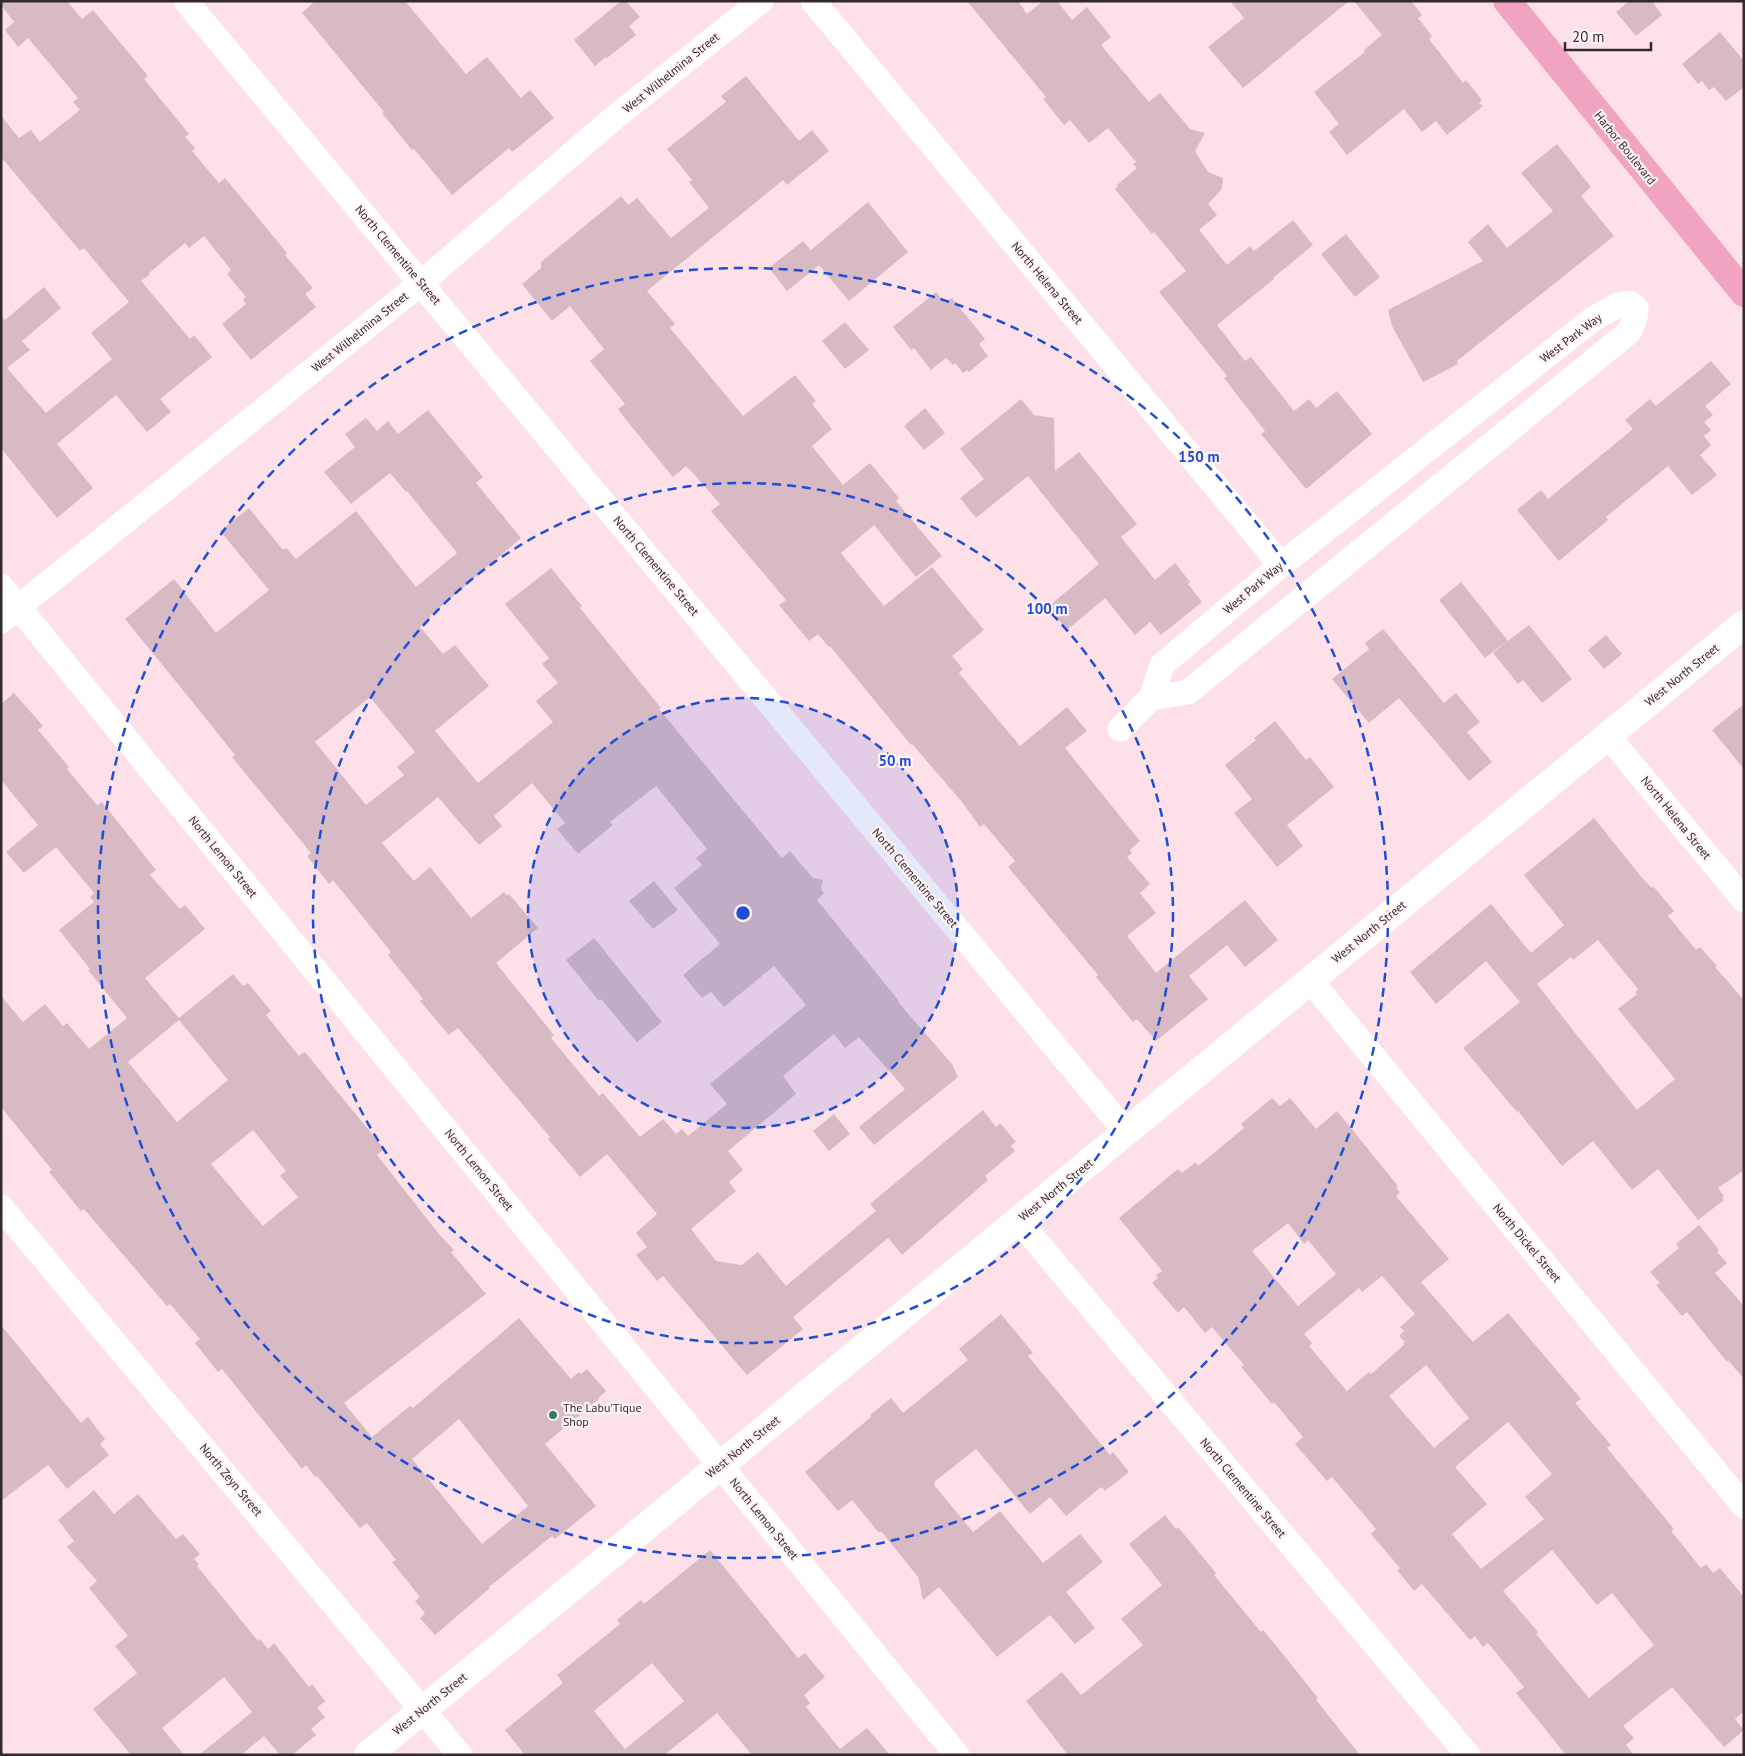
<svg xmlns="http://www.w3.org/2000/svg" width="1745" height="1756" font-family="'PT Sans',sans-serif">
<rect width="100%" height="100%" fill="#fee0e9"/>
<g fill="#d7bac3" fill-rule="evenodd">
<path d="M1,1H67L82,19L93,10L148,76L144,79L189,134L185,137L195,148L192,151L219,183L225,178L287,253L285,255L313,288L305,294L316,307L251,360L222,324L246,304L243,300L246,297L227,274L231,270L204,236L189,248L185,243L149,273L150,274L141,281L190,339L194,335L212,357L160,399L171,412L147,432L116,395L57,444L93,488L57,518L1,448V316L5,320L44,287L61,308L22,341L30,350L7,368L46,413L112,359L91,333L129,302L84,248L80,251L1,157V116L19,138L31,130L40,142L80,110L73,102L78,98L28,38L18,47L5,30L14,22L1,5Z"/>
<path d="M315,1H405L466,74L487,57L521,98L530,90L554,118L512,152L509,148L452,195L414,149L412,150L382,113L384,112L302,13Z"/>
<path d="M621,1H626L640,17L629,26L636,35L607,58L606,57L595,66L574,40Z"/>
<path d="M967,1H1018L1027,14L1043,1H1057L1072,20L1087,7L1111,37L1101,45L1149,102L1160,93L1190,129L1205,133L1195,151L1208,172L1223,178L1222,187L1221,190L1208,204L1217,215L1199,230L1227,265L1250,246L1254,251L1293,220L1313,245L1273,278L1274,279L1217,325L1245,361L1251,357L1294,411L1309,399L1316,408L1337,391L1372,434L1306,489L1261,434L1265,431L1224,378L1227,376L1159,292L1186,271L1154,232L1152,234L1115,189L1118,186L1117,185L1137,168L1133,164L1136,162L1108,128L1089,143L1070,120L1064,125L1043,99L1046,97Z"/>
<path d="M1230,1H1349L1243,88L1208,47L1244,18Z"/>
<path d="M1354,1H1411L1422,15L1418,18L1432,36L1429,39L1463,83L1466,80L1482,100L1479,103L1483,106L1447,135L1436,121L1422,132L1404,109L1347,155L1329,132L1339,124L1314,92L1365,52L1364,50L1382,35Z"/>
<path d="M1629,1H1652L1662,15L1636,36L1616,12Z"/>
<path d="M1720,32L1744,61V87L1726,101L1714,87L1709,90L1702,81L1698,84L1682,64Z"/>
<path d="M746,76L799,141L812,130L829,151L787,185L783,180L647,291L675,324L670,328L743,416L795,375L816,401L812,404L832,429L812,446L843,485L870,463L899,498L896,501L942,556L916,577L874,525L841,553L884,606L932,567L984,630L952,656L963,669L959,673L1020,746L1067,707L1087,731L1065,748L1140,841L1130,850L1132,853L1127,857L1150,884L1140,893L1156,913L1127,936L1156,973L1245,900L1278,940L1245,967L1227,945L1189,976L1208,999L1156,1041L1137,1019L1133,1022L1096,977L1098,975L1008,867L1015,861L984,824L980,827L962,802L912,744L911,745L830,646L829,647L818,634L809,641L779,605L786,600L711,511L720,504L693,473L686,466L673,477L627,421L618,409L625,404L590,361L604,349L570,306L552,321L522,284L541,268V262L621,196L628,205L637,198L671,238L709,208L689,182L692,180L667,149L726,102L721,96Z"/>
<path d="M1557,144L1591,187L1581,196L1614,236L1457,361L1458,364L1423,382L1392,326L1388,310L1483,261L1468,242L1488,224L1507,248L1553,211L1521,173Z"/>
<path d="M868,202L908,252L849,301L819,265L787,291L769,268L803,241L811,250Z"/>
<path d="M1346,234L1380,277L1355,297L1321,254Z"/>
<path d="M936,292L945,303L952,298L985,339L979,344L988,356L969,372L967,370L963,373L955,363L953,365L946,358L931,370L914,348L911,350L893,327Z"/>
<path d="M845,322L869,350L845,369L822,341Z"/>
<path d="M1711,361L1731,384L1705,406L1713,415L1704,422L1711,430L1704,436L1711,445L1700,455L1717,475L1692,495L1668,466L1606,517L1608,520L1559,561L1517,510L1541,490L1548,499L1633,429L1625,420L1650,399L1656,406Z"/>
<path d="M1021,399L1034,415L1054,418L1055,471L1079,452L1137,524L1121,537L1155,580L1175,563L1190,582L1188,584L1202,602L1161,635L1150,622L1135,635L1105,598L1067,630L1048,607L1099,564L1028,476L976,518L960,498L984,479L960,449Z"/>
<path d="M925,408L945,433L924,450L904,426Z"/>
<path d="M428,410L483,477L476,483L521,538L430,616L431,617L420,627L443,654L455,645L489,686L435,731L478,783L553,722L536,701L558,683L542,664L549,658L505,604L551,568L582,606L580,608L661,708L659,709L782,858L790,851L813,878L823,880L821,889L824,893L817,900L899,1001L898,1002L952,1064L958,1077L874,1145L859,1127L905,1089L859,1037L845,1048L834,1034L783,1076L796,1094L728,1151L743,1170L729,1182L736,1191L691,1229L716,1261L742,1265L758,1252L786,1286L876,1211L870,1204L983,1110L996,1127L1000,1123L1016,1142L1011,1146L1015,1151L985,1176L988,1180L902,1255L888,1238L793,1317L803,1329L747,1375L663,1276L657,1281L636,1255L647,1247L636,1233L657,1214L607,1154L580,1177L548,1139L550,1137L458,1028L449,1035L420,1001L423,999L388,955L391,952L333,880L329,884L307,856L311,853L232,757L235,755L195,705L125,619L174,579L216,633L269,590L220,531L249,508L283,550L286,548L296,559L356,511L416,587L457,553L407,491L406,492L390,473L351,504L324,472L355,447L345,434L366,418L377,431L388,421L398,434ZM370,697L415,752L397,767L404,775L366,805L315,742ZM532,783L565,823L557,829L578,854L613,825L610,822L656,786L707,849L696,858L702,865L674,888L720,944L683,975L702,998L711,992L724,1007L774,966L806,1005L710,1084L727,1104L688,1136L682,1129L676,1134L663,1119L640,1137L603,1093L599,1096L551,1038L554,1035L496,963L538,928L509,894L507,896L504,892L471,918L430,867L414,881L382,843L438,797L479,845L502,826L494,816Z"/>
<path d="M1461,582L1508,641L1529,625L1572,679L1542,703L1523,680L1518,684L1493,653L1507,641L1485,658L1439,600Z"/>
<path d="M1383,629L1444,703L1456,693L1480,722L1467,732L1492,762L1469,781L1399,698L1369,723L1332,679L1369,649L1365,643Z"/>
<path d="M1606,635L1622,654L1604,669L1588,650Z"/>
<path d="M14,693L43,726L38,730L69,767L67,769L97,805L102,802L156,870L150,875L180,909L185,905L205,929L145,978L179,1018L233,974L243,986L248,983L271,1011L266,1015L299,1056L305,1052L384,1149L377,1155L438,1233L454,1250L451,1252L486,1294L344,1403L372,1437L410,1406L413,1408L519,1318L571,1379L579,1372L581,1374L587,1369L606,1391L599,1397L600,1398L545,1444L596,1506L555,1539L552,1536L489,1587L490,1588L435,1635L420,1618L425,1613L415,1601L420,1597L392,1562L396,1560L367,1523L360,1528L317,1476L315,1477L306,1465L302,1469L222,1369L218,1372L195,1343L200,1339L170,1304L167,1306L84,1209L81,1211L49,1172L52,1170L1,1107V996L23,1022L45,1004L63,1026L67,1023L89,1049L127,1018L88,970L90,969L59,930L94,902L90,897L94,893L56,847L24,873L6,852L38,825L1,780V704ZM179,1020L228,1080L177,1122L128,1062ZM253,1130L286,1171L280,1176L298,1197L263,1226L211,1164ZM459,1419L528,1506L482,1544L412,1459Z"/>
<path d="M1744,704V769L1712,730Z"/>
<path d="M1275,721L1306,760L1310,757L1334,787L1287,825L1303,846L1277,867L1234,813L1252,799L1225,765L1256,740L1254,738Z"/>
<path d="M1594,818L1643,879L1652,888L1653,886L1674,911L1668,916L1696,950L1700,947L1717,966L1715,967L1744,1000V1170L1718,1188L1724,1196L1722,1198L1724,1200L1698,1220L1658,1169L1632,1190L1593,1141L1562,1166L1518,1111L1517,1112L1463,1048L1520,1002L1486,961L1436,1004L1410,972L1491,904L1531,953L1564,925L1524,875ZM1598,940L1638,989L1635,992L1637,994L1618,1009L1675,1079L1637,1110L1576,1034L1537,984L1571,957L1573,960Z"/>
<path d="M654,881L678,910L653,929L629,901Z"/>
<path d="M594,938L662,1022L637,1042L601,999L599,1001L566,960Z"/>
<path d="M1272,1098L1280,1106L1290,1098L1316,1129L1337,1111L1398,1186L1396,1188L1400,1192L1396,1196L1449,1259L1421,1282L1473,1342L1508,1313L1581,1399L1575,1403L1611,1445L1607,1448L1674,1529L1671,1531L1701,1568L1706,1564L1713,1573L1720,1568L1744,1597V1711L1735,1719L1744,1730L1724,1747L1672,1687L1623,1726L1634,1738L1626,1745L1634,1755H1566L1516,1693L1524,1687L1488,1643L1483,1647L1475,1636L1470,1640L1422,1584L1414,1591L1397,1570L1400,1568L1371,1534L1376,1529L1332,1477L1327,1481L1295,1444L1303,1437L1274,1402L1272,1404L1241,1367L1244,1365L1212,1327L1205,1333L1184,1307L1178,1313L1152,1283L1158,1278L1156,1275L1162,1271L1119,1218L1178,1169L1182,1173L1196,1162L1198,1166L1244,1128L1241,1124ZM1288,1223L1304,1244L1308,1240L1336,1274L1298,1306L1252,1251ZM1382,1276L1415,1314L1400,1327L1404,1331L1399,1336L1405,1342L1403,1343L1404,1345L1371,1374L1369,1372L1347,1391L1309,1346L1312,1343L1304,1334L1359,1288L1362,1292ZM1426,1365L1469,1418L1434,1448L1389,1396ZM1508,1422L1552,1474L1525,1497L1544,1519L1481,1569L1452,1534L1487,1504L1455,1467ZM1552,1550L1597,1605L1612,1593L1654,1645L1589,1698L1536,1634L1538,1632L1503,1591Z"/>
<path d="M834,1114L850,1134L829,1151L813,1131Z"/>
<path d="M1699,1225L1719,1250L1717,1252L1727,1263L1715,1273L1744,1306V1379L1728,1360L1727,1362L1687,1312L1682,1316L1656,1285L1660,1283L1650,1272L1679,1248L1676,1244Z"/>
<path d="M1001,1314L1033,1353L1028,1356L1110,1455L1113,1452L1129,1472L1105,1491L1101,1487L1066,1516L1050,1497L1030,1514L976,1449L934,1482L935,1483L934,1485L973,1532L1000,1511L1043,1563L1080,1534L1103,1562L1066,1592L1095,1628L1075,1644L1050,1615L997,1657L939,1587L923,1600L918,1577L881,1531L879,1533L852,1500L838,1511L805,1472L871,1417L870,1415L891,1398L903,1413L968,1360L959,1349Z"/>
<path d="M1,1325L81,1423L88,1417L105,1439L100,1444L109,1455L67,1489L48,1465L1,1501Z"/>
<path d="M94,1490L114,1514L138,1494L176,1539L183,1534L200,1554L194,1559L199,1564L197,1566L258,1641L260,1639L268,1649L274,1643L309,1687L312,1684L325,1701L317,1708L325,1717L311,1729L316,1735L292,1755H280L264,1736L241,1755H199L252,1712L224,1677L162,1728L184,1755H131L93,1709L137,1673L115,1646L128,1636L89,1588L97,1581L67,1547L74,1541L58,1520Z"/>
<path d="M1165,1515L1176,1529L1178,1527L1216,1573L1214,1575L1261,1632L1263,1630L1278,1648L1318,1698L1316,1700L1360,1755H1068L1026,1701L1062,1672L1081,1695L1143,1645L1121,1619L1162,1585L1129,1544Z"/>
<path d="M710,1550L798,1658L805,1653L825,1677L804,1695L810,1703L806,1707L840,1749L867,1728L890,1755H752L717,1713L664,1755H525L505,1730L563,1683L557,1675L620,1624L617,1620L641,1600L644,1604ZM652,1663L684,1701L625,1749L594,1711Z"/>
</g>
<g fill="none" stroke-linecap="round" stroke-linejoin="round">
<g stroke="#fff" stroke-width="25">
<path d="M186,1L1126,1132"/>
<path d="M813,1L1281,565"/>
<path d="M1,586L957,1755"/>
<path d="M1,621L421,283L614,118L761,1"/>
<path d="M1120,729L1151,698L1162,665L1281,565L1593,319L1618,305L1630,303L1636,308L1635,318L1629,332L1188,692L1151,698"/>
<path d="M1608,736L1744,900"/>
<path d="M1310,980L1744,1506"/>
<path d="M1,1207L460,1755"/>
<path d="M1019,1221L1468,1755"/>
</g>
<path stroke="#fff" stroke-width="28" d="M368,1755L1744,624"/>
<path stroke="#f1a4c2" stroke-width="28" d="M1507,1L1744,293"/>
</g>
<circle cx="743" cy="913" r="215" fill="#1d4ed8" fill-opacity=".12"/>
<g fill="none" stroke="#1d4ed8" stroke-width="2.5" stroke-dasharray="9 6">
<circle cx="743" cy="913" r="215"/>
<circle cx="743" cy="913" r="430"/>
<circle cx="743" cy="913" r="645"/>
</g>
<circle fill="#377a6c" stroke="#fff3f6" stroke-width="2" cx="553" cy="1415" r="5"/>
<g text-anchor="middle" stroke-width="4.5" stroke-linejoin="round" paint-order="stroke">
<g font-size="12" fill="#33292c" stroke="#fff3f6">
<text transform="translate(671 73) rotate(-39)" y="4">West Wilhelmina Street</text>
<text transform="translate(1625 148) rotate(51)" y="4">Harbor Boulevard</text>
<text transform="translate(398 255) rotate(50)" y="4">North Clementine Street</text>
<text transform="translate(1047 283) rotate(50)" y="4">North Helena Street</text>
<text transform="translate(360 332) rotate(-39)" y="4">West Wilhelmina Street</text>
<text transform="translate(1571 338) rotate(-37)" y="4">West Park Way</text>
<text transform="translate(656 566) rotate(50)" y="4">North Clementine Street</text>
<text transform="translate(1253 588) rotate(-40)" y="4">West Park Way</text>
<text transform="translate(1682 675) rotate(-39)" y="4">West North Street</text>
<text transform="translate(1676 818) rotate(51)" y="4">North Helena Street</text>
<text transform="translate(223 857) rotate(51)" y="4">North Lemon Street</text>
<text transform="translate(915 878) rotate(50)" y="4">North Clementine Street</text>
<text transform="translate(1369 932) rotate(-39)" y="4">West North Street</text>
<text transform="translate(479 1170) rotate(51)" y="4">North Lemon Street</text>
<text transform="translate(1056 1190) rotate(-39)" y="4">West North Street</text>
<text transform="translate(1527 1243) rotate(50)" y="4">North Dickel Street</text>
<text transform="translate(743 1447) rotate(-39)" y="4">West North Street</text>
<text transform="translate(231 1480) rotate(50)" y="4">North Zeyn Street</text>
<text transform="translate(1243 1488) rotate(50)" y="4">North Clementine Street</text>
<text transform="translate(764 1519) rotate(51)" y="4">North Lemon Street</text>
<text transform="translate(430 1704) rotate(-39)" y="4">West North Street</text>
</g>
<g font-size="12" fill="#33292c" stroke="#fff3f6" text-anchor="start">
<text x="563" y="1412">The Labu’Tique<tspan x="563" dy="14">Shop</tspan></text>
</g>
</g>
<circle cx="743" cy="913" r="8" fill="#1d4ed8" stroke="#fff3f6" stroke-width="2.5"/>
<g font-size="15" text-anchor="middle" font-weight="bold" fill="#1d4ed8" stroke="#fff3f6" stroke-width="4.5" stroke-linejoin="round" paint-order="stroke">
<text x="1199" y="462">150 m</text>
<text x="1047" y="614">100 m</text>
<text x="895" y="766">50 m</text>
</g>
<rect width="1745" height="1756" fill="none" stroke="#33292c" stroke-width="5"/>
<path d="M1565 42v8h86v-8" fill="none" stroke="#33292c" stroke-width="2.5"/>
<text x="1572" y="42" font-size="15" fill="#33292c" stroke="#fff3f6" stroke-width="4" paint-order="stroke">20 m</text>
</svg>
